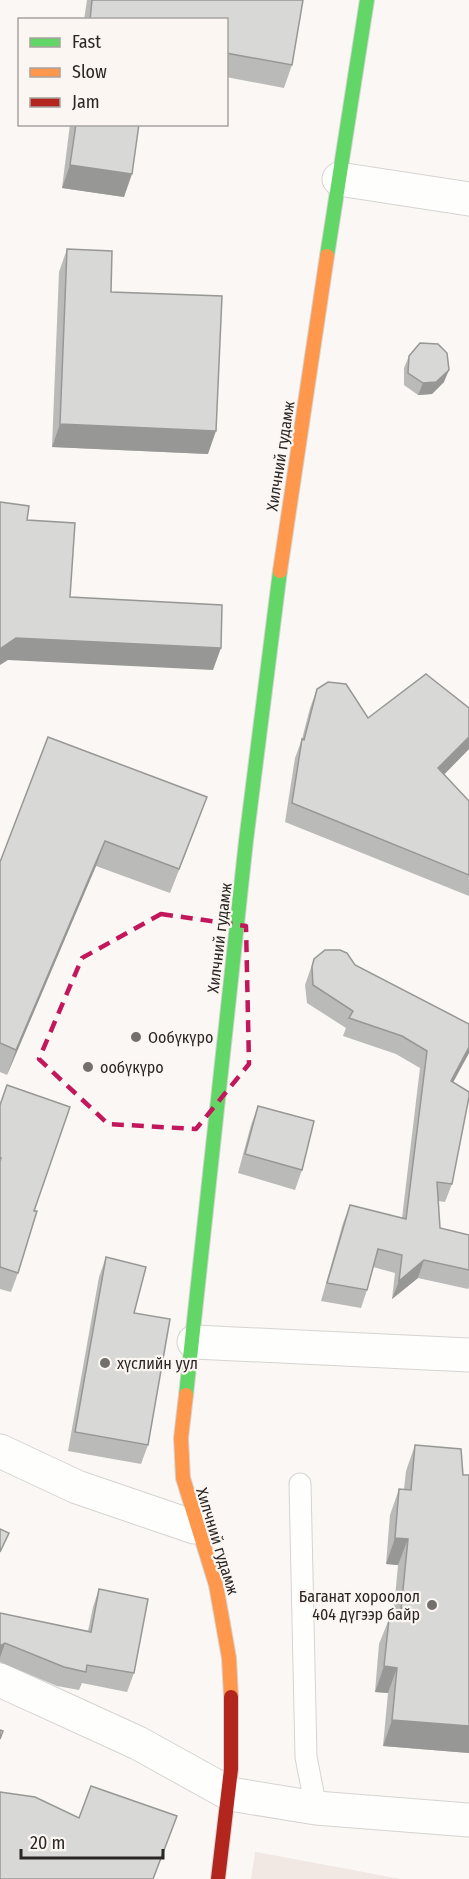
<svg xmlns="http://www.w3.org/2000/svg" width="469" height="1879" font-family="'Fira Sans Condensed',sans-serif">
<rect width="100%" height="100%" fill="#faf7f4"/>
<path fill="#f1e8e3" d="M255,1852H256L401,1879H251Z"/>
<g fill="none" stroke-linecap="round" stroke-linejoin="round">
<g stroke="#d6d4d2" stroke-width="23">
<path id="lane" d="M300,1484L306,1757L316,1808"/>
</g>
<g stroke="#d6d4d2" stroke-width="35">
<g id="street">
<path d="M339,179L469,199"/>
<path d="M194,1342L469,1355"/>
<path d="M0,1451L77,1487L194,1527"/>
<path d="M0,1680L138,1743L230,1794L316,1808L469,1820"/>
</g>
</g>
<g stroke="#d6d4d2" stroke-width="16">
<g id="fast">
<path d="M327,256L367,0"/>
<path d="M186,1395L246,841L280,571"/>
</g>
</g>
<g stroke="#d6d4d2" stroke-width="16">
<g id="slow">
<path d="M280,571L327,256"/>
<path d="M186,1395L181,1438L183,1478L216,1585L229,1658L231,1697"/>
</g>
</g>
<g stroke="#d6d4d2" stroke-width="16">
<path id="jam" d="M218,1879L231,1769V1697"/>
</g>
<use href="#lane" stroke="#fefefd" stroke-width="21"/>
<use href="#street" stroke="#fefefd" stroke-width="33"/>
<use href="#fast" stroke="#63d668" stroke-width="14"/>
<use href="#slow" stroke="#ff974d" stroke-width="14"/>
<use href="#jam" stroke="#b3261e" stroke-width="14"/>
</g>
<g fill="#babab9">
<path d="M87,0H303L292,65L284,88L226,77V20H84Z"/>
<path d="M70,124H139L124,197L62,188Z"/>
<path d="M67,249L111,292L208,454L52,447L59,272Z"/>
<path d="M409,356L444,382L432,394L418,395L404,385V368Z"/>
<path d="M317,689L368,718L469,708V749L444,774L469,801V896L285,822L295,758L302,739L310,708Z"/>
<path d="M198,822L170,893L96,866L7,1075L0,1072V862Z"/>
<path d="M314,959L355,965L469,1024V1053L453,1082L452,1184L445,1202L438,1201L440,1228L469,1235V1287L468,1289L418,1278L392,1299L395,1273L373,1267L367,1290L361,1308L321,1301L343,1223L350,1205L402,1218L420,1068L396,1054L343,1036L346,1028L307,1003L305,985Z"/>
<path d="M0,1104L34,1211L18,1273L11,1292L0,1289Z"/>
<path d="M258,1106L302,1170L295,1190L238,1173L251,1125Z"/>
<path d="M106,1257L134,1313L148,1445L141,1464L68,1451L99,1277Z"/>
<path d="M415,1445L463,1475H469V1753L383,1746L388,1693L375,1692L379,1644L389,1619H393L398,1565L386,1564L390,1515L399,1489H404L406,1471Z"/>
<path d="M99,1589L134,1673L127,1692L82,1683L79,1690L57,1686L0,1662V1613L88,1631L93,1607Z"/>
</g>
<g fill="#979796">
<path d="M70,165L132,174L124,197L62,188Z"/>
<path d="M449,370L444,382L432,394L418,395L423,383Z"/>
<path d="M60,424L216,431L208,454L52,447Z"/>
<path d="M16,638L221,648L213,670L8,660L0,665V649Z"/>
<path d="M469,737V749L432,787L438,768Z"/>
<path d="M105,841L96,866L7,1075L16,1050Z"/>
<path d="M469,1047V1053L444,1099L451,1081Z"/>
<path d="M424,1260L418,1278L392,1299L399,1281Z"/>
<path d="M395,1538L408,1539L398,1565L386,1564Z"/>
<path d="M5,1643L0,1658V1646Z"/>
<path d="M384,1666L397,1668L388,1693L375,1692Z"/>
<path d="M392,1720L469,1726V1753L383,1746Z"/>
</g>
<g fill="#d8d8d7" stroke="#979796" stroke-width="1.5">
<path d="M92,0H303L292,65L226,53V20H90Z"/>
<path d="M76,124H139L132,174L70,165Z"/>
<path d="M67,249L112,251L111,292L222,296L216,431L60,424Z"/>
<path d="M420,343L438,344L447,353L449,370L436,382L423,383L408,373L409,356Z"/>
<path d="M0,502L29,506L27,520L75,523L70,597L222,605L221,648L16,638L0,649Z"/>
<path d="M426,674L469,708V737L438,768L469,801V875L292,803L302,739L304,740L317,689L328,682L346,684L368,718Z"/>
<path d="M48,737L207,797L179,869L105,841L16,1050L0,1043V862Z"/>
<path d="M325,950H340L347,953L355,965L469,1024V1047L451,1081L469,1092V1097L452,1184L437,1182L440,1228L469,1235V1270L424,1260L399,1281L402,1255L378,1249L367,1290L327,1283L350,1205L406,1219L427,1051L402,1036L349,1018L353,1011L313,985L312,967L314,959Z"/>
<path d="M7,1085L70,1107L34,1211H37L18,1273L0,1267V1161L1,1158H0V1105Z"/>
<path d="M258,1106L314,1121L302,1170L245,1154Z"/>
<path d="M106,1257L146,1267L134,1313L170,1319L148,1445L75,1432Z"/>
<path d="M415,1445L461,1449L463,1475H469V1726L392,1720L397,1668L384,1666L389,1619L400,1620L408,1539L395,1538L399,1489L411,1490Z"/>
<path d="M0,1529L9,1533L0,1552Z"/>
<path d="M99,1589L148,1599L134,1673L87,1665L86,1672L64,1667L5,1643L0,1646V1613L91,1632Z"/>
<path d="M0,1730L3,1731L0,1739Z"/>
<path d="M91,1786L177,1816L153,1879H0V1792L35,1797L79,1818Z"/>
</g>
<path fill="none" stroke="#c2185b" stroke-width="4.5" stroke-dasharray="12 8" stroke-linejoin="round" d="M161,914L246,926L249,1064L196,1129L108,1124L39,1059L82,958Z"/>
<g fill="#726f6d" stroke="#fcf6f2" stroke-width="2">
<circle cx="136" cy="1037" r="6"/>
<circle cx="88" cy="1067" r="6"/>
<circle cx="105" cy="1363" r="6"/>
<circle cx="432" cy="1605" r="6"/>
</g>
<g text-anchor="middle" stroke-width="4.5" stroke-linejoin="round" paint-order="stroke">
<g font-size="16" fill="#292625" stroke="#fcf6f2">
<text transform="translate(280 456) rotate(-81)" y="6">Хилчний гудамж</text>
<text transform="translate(219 938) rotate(-83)" y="6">Хилчний гудамж</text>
<text transform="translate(218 1541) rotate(73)" y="6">Хилчний гудамж</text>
</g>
<g font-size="16" fill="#292625" stroke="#fcf6f2" text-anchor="start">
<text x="148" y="1043">Ообүкүро</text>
<text x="100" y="1073">ообүкүро</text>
<text x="117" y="1369">хүслийн уул</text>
<text x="420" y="1602" text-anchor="end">Баганат хороолол<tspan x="420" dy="18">404 дүгээр байр</tspan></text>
</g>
</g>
<rect x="18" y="18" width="210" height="108" fill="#fcf6f2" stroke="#a8a3a0" stroke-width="1.5"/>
<rect x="30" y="38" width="30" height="9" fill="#63d668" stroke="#a8a3a0" stroke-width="1.5"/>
<text x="72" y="48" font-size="18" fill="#292625">Fast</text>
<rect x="30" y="68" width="30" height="9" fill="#ff974d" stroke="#a8a3a0" stroke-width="1.5"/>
<text x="72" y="78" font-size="18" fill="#292625">Slow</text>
<rect x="30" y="98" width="30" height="9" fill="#b3261e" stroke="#a8a3a0" stroke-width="1.5"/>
<text x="72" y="108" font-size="18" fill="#292625">Jam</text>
<path d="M21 1849v9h142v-9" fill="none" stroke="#292625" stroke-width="3"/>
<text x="30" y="1849" font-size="18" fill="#292625" stroke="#fcf6f2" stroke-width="4.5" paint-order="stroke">20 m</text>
</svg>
